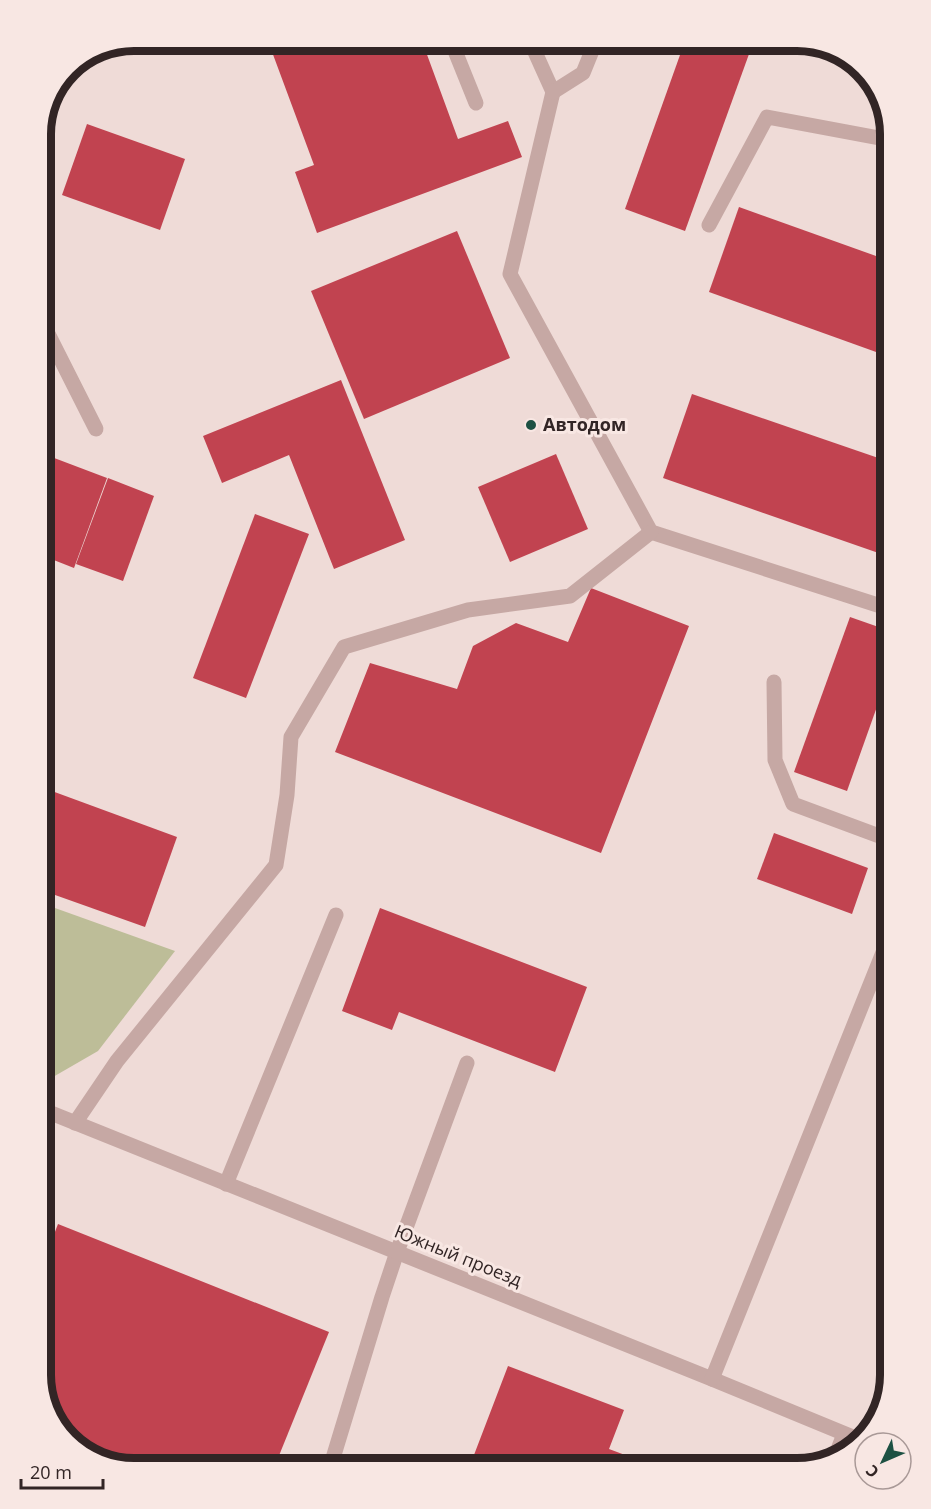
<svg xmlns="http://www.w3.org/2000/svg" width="931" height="1509" font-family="'Open Sans',sans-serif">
<rect width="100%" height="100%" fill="#efdbd7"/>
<path fill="#bdbd98" d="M41,903L175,951L98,1051L53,1077L41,1072Z"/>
<g fill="#c14350">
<path d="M268,41H422L458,139L508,121L522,157L317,233L295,172L314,165Z"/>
<path d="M685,41H745L753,43L685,231L625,209Z"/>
<path d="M87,124L185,159L160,230L62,195Z"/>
<path d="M739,207L890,261V357L709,292Z"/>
<path d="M457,231L510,358L364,419L311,291Z"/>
<path d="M341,380L405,540L334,569L289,455L222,483L203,436Z"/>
<path d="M692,394L890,462V557L663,478Z"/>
<path d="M41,453L107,478L74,568L41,555Z"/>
<path d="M556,454L588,529L510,562L478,487Z"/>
<path d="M108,478L154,496L123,581L76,564Z"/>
<path d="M255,514L309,534L246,698L193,678Z"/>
<path d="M591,588L689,626L601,853L335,752L370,663L457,689L473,646L516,623L568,642Z"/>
<path d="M850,617L890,631V670L847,791L794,772Z"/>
<path d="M41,787L177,837L145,927L41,890Z"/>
<path d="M774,833L868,868L852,914L757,879Z"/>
<path d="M380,908L587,987L555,1072L399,1012L392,1030L342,1011Z"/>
<path d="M58,1224L329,1332L274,1468H128L82,1453L50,1417L40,1375L41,1268Z"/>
<path d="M508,1366L624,1410L609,1449L660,1468H469Z"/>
</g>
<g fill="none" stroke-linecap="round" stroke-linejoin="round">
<g stroke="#c6a8a4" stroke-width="15">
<path d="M451,41L476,103"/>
<path d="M530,41L553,92L510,274L651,532L890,609"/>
<path d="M553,92L583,73L596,41"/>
<path d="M709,225L767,117L890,140"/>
<path d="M41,324H43L96,429"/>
<path d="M774,682L775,760L793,804L890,840"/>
<path d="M75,1123L117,1061L276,865L287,795L291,737L344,647L468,610L570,596L651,532"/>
<path d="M226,1184L336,915"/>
<path d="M834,1460L844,1434"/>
<path d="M330,1468L382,1297L397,1252L467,1063"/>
</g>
<g stroke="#c6a8a4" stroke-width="15">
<path d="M41,1109L712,1379L860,1440"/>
<path d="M712,1379L890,935"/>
</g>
</g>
<circle fill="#1d5143" stroke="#f8e7e3" stroke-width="2" cx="531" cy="425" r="6"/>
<g text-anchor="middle" stroke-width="6" stroke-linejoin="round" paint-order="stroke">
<g font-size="18" font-weight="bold" fill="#322525" stroke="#f8e7e3" text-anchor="start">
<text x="543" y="431">Автодом</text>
</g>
<g font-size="18" fill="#322525" stroke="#f8e7e3">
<text transform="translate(458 1256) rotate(22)" y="6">Южный проезд</text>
</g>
</g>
<path d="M0 0H931V1509H0ZM134 51H797A83 83 0 0 1 880 134V1375A83 83 0 0 1 797 1458H134A83 83 0 0 1 51 1375V134A83 83 0 0 1 134 51Z" fill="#f8e7e3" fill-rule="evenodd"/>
<path fill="none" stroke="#322525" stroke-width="8" d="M134 51H797A83 83 0 0 1 880 134V1375A83 83 0 0 1 797 1458H134A83 83 0 0 1 51 1375V134A83 83 0 0 1 134 51Z"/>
<g transform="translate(883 1461) rotate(226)"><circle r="28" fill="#f8e7e3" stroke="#a99997" stroke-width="1.5"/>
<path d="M0-4.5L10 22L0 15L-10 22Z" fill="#1d5143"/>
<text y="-9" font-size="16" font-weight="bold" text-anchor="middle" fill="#322525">С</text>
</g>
<path d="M21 1479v9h82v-9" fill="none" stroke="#322525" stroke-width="3"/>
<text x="30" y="1479" font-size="18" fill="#322525" stroke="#f8e7e3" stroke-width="4.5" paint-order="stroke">20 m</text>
</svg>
